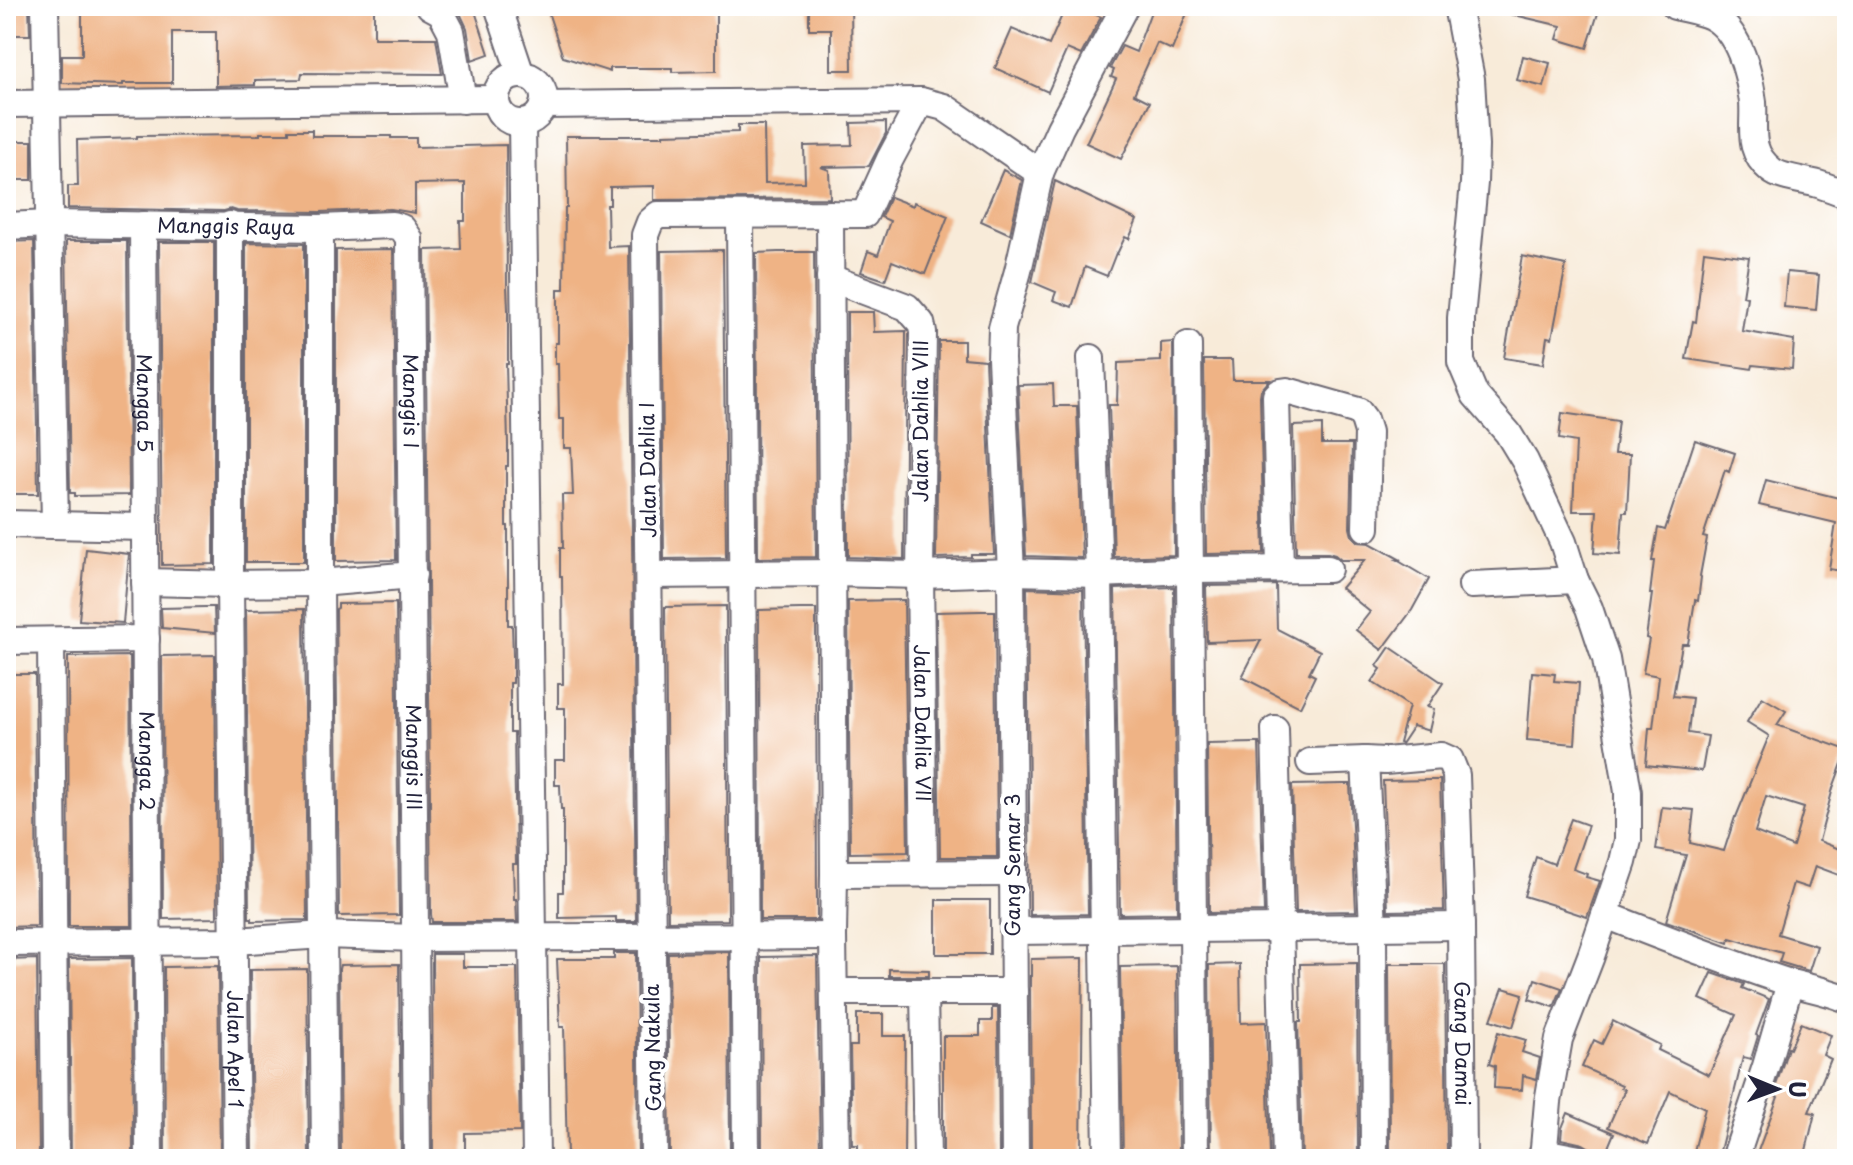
<svg xmlns="http://www.w3.org/2000/svg" width="1853" height="1165" font-family="'Playpen Sans',sans-serif">
<rect width="100%" height="100%" fill="#fff"/>
<filter id="ink" filterUnits="userSpaceOnUse"><feTurbulence type="fractalNoise" baseFrequency=".0125" numOctaves="2"/><feDisplacementMap in="SourceGraphic" scale="16" xChannelSelector="R" yChannelSelector="G"/><feConvolveMatrix kernelMatrix="1 2 1 2 8 2 1 2 1" color-interpolation-filters="sRGB"/></filter>
<filter id="wash" filterUnits="userSpaceOnUse"><feTurbulence type="fractalNoise" baseFrequency=".006" numOctaves="4" result="noise"/><feDisplacementMap in="SourceGraphic" scale="32" xChannelSelector="R" yChannelSelector="G"/><feGaussianBlur stdDeviation="1.8" result="paint"/><feColorMatrix in="noise" values="0 0 0 0 0 0 0 0 0 0 0 0 0 0 0 0 0 1.4 0 .05"/><feComposite in="paint" operator="in"/></filter>
<g filter="url(#wash)">
<rect width="100%" height="100%" fill="#f8ebd9"/>
<g id="blocks">
<g fill="#efb385" fill-rule="evenodd">
<path d="M6,6H29L30,35H6Z"/>
<path d="M82,6L374,8V38H436L442,74L302,73L301,79L255,80V85L216,86V32H172V83H123V85L62,83V55H82Z"/>
<path d="M546,6H613L614,10H672V7H716V71L672,72V68H610V72L563,57Z"/>
<path d="M809,6H851L852,70H831V29H809Z"/>
<path d="M1066,6H1076L1101,17L1081,55L1067,49L1048,92L995,68L1012,29L1049,45Z"/>
<path d="M1153,6H1190L1172,50L1157,43L1134,94L1150,102L1121,159L1086,143L1116,79L1111,77L1114,70L1110,68L1122,46L1136,52Z"/>
<path d="M1507,6H1588L1599,10L1587,48L1557,39L1561,26L1506,13Z"/>
<path d="M474,8L489,54L472,60L467,28L460,13Z"/>
<path d="M1523,56L1550,63L1544,87L1517,80Z"/>
<path d="M886,122V133L869,166L821,167L829,170L830,198L654,200V186L610,187V205H607L608,247L629,246L636,921H616V917L559,918V892H563V809H561L560,785H555V760H565V708H558V684H563L562,576H560V548H563L562,495H573L571,448H564V419H559L558,364H555V343H558V289H564L565,208H567L566,136H663V134L738,132V125H764L765,183L805,182L804,146L852,145L851,123Z"/>
<path d="M289,130H312V136H391V138H416V147L506,145L507,286L508,310V364H506L508,444V466H506V526H508V625H512L513,656V683H510V733H514L516,864H513L514,899H516L517,922H432L431,914L425,250L461,249L460,221H465V183L415,184V213L391,209L320,212L237,211L231,209L224,211L68,208V186H78L77,140L137,138V136L260,135V133H289Z"/>
<rect x="6" y="141" width="26" height="39"/>
<path d="M1003,170L1022,180L1010,234L981,221Z"/>
<path d="M1055,181L1137,220L1129,239L1125,237L1117,254L1116,253L1107,276L1085,267L1072,307L1053,300L1056,292L1032,282Z"/>
<path d="M890,197L913,206L914,202L948,216L925,274L892,261L885,280L861,272L868,251L878,255L890,221L881,217Z"/>
<path d="M34,241L38,494H6V242Z"/>
<path d="M66,241H127L129,495L75,496V493H70Z"/>
<path d="M159,242H214V564L162,565Z"/>
<path d="M246,243L304,244V562H246Z"/>
<path d="M393,249L396,560L336,561V250Z"/>
<path d="M723,250L726,558L664,559L661,251Z"/>
<path d="M1704,251L1749,257L1743,296L1747,297L1742,331L1794,340L1792,369L1753,365L1752,369L1686,359L1693,321L1696,322Z"/>
<path d="M778,252H814L816,557L758,558L756,253Z"/>
<path d="M1522,256L1566,265L1552,338L1547,337L1543,364L1504,358Z"/>
<path d="M1787,272L1819,275L1816,310L1784,307Z"/>
<path d="M847,312H873L874,332L906,331L904,559L848,557Z"/>
<path d="M939,341H964V358L985,360L994,554H971V557L936,558Z"/>
<path d="M1173,342L1174,555L1114,557L1109,405H1117L1118,363L1161,361V343Z"/>
<path d="M1204,360H1232L1233,380H1270L1261,390L1260,396L1264,553L1206,554Z"/>
<path d="M1053,384L1054,406H1077L1082,558L1026,556L1018,385Z"/>
<path d="M1562,413L1618,421L1614,454H1630L1627,512H1623L1620,555L1594,553L1597,511H1573L1576,442L1559,439Z"/>
<path d="M1322,425V444H1352L1350,528L1352,536L1358,542L1370,543L1401,560H1397L1429,579L1412,610L1382,650L1356,630L1370,612L1341,588L1365,560H1341L1335,555L1328,553H1296L1293,426Z"/>
<path d="M1695,440L1735,453L1729,472L1725,470L1703,537L1707,538L1700,576L1701,577L1698,601L1695,600L1688,644H1682L1673,696L1692,698L1688,733L1708,736L1702,771L1646,765L1649,728H1653L1659,676L1643,673L1649,639L1646,638L1652,594H1650L1654,561H1652L1658,528L1665,530Z"/>
<path d="M1766,480L1847,500V572L1829,569L1836,523L1759,505Z"/>
<path d="M86,549L129,554L123,623L79,620Z"/>
<path d="M1276,585L1277,629L1320,651L1309,673L1315,676L1300,707L1242,677L1261,640L1207,642L1206,586Z"/>
<path d="M1174,587L1177,913L1120,914L1115,589Z"/>
<path d="M1027,588L1083,590L1088,914L1030,915Z"/>
<path d="M904,600L908,852L850,853L848,601Z"/>
<path d="M396,603L399,915L339,916L336,609L338,608V604Z"/>
<path d="M726,606L728,920L668,921L665,607Z"/>
<path d="M205,607H214L215,633L162,628L161,608Z"/>
<path d="M304,609L307,920L252,921V918H249L246,610Z"/>
<path d="M800,609H816L817,920H760L759,610Z"/>
<path d="M981,611H995L997,857H940L936,612Z"/>
<path d="M1390,647L1443,683L1427,707L1434,709L1429,731L1413,726L1401,744L1399,743L1409,706L1372,682L1381,669L1377,666Z"/>
<path d="M215,655L217,918L163,919L162,656Z"/>
<path d="M130,656L132,926H69L68,657Z"/>
<path d="M1532,672L1555,674L1554,681L1579,683L1575,744L1527,740Z"/>
<path d="M6,674H35L37,926L6,927Z"/>
<path d="M1762,697L1786,711L1777,725L1847,750L1833,788L1819,841L1847,852V878L1815,866L1808,888L1793,883L1778,934L1817,946L1809,971L1779,962L1782,953L1730,938L1729,943L1666,921L1686,855L1656,850L1662,807L1694,810L1690,843L1724,851L1735,817H1736L1769,736L1747,722ZM1766,796L1804,808L1793,847L1755,832Z"/>
<path d="M1256,743H1259L1264,912L1209,913L1207,744Z"/>
<path d="M1430,780H1440L1444,910L1388,911L1383,781Z"/>
<path d="M1344,784H1350L1356,911L1296,912L1292,785Z"/>
<path d="M1571,819L1588,825L1573,869L1587,874L1586,877L1600,881L1587,917L1563,909V908L1524,896L1536,857L1554,864Z"/>
<rect x="936" y="900" width="54" height="54"/>
<path d="M729,952L730,1159H670L668,953Z"/>
<path d="M614,953H636L638,1159H616V1154L567,1155L564,1027H560L557,959H614Z"/>
<path d="M432,954H463V967H517L520,1132L465,1133V1159L433,1158Z"/>
<path d="M817,956L820,1159H762L761,957Z"/>
<path d="M132,958L133,1159H71L69,959Z"/>
<path d="M1083,958L1081,1159H1031L1030,976H1031V959Z"/>
<path d="M37,959L39,1159H6V960Z"/>
<path d="M1357,963L1358,1159H1304L1302,1158L1298,1022H1301L1300,964Z"/>
<path d="M399,964L401,1158L341,1159L339,969L340,965Z"/>
<path d="M1240,964L1241,1023L1266,1022L1270,1158L1211,1159L1209,965Z"/>
<path d="M1389,964H1445L1447,1159H1390Z"/>
<path d="M218,966L220,1159H165L164,967Z"/>
<path d="M1177,966L1179,1159H1123L1120,967Z"/>
<path d="M307,969L309,1159H252L250,970Z"/>
<path d="M889,969L929,970V976H889Z"/>
<path d="M1712,973L1744,984L1742,988L1769,999L1756,1035L1758,1036L1751,1059L1743,1057L1718,1159H1692L1705,1108L1670,1091L1648,1144L1608,1127L1625,1089L1621,1088L1622,1085L1582,1067L1594,1040L1602,1044L1613,1021L1660,1045L1658,1050L1709,1075L1736,1015L1700,999Z"/>
<path d="M1535,979L1562,988L1554,1007L1529,999Z"/>
<path d="M1503,988L1523,994L1513,1027L1491,1020Z"/>
<path d="M992,1008H998L999,1155L961,1156V1159H943V1036H980V1021H992Z"/>
<path d="M857,1014H883V1036H905L904,1159H858V1145H852L850,1046H857Z"/>
<path d="M1801,1023L1831,1035L1823,1055L1831,1059L1809,1112L1815,1113L1804,1159H1755L1778,1097L1773,1095L1788,1048L1790,1049Z"/>
<path d="M1498,1032L1526,1040L1522,1052L1540,1058L1536,1079L1523,1075L1522,1090L1494,1088L1495,1066L1489,1064Z"/>
<path d="M1568,1113L1614,1133L1604,1157L1594,1153L1590,1148L1583,1144L1561,1139L1562,1128Z"/>
</g>
</g>
</g>
<g filter="url(#ink)">
<use href="#blocks" fill-opacity="0" stroke="#6d6872" stroke-width="2"/>
<g fill="none" stroke-linecap="round" stroke-linejoin="round">
<g stroke="#6d6872" stroke-width="30">
<g id="minor">
<path d="M45,6L55,524"/>
<path d="M430,6L441,12L451,31L463,100"/>
<path d="M498,6L521,75"/>
<path d="M1457,6L1471,79L1475,146L1474,183L1461,318V362L1475,395L1508,433L1525,461L1563,542L1575,580L1589,608L1606,659L1628,792V840L1623,862L1591,956L1559,1039L1548,1102L1543,1159"/>
<path d="M1675,6C1686,9 1700,11 1711,16C1739,30 1749,73 1753,102C1755,128 1746,150 1771,170C1780,178 1805,180 1818,184C1828,187 1837,191 1847,194"/>
<circle cx="520" cy="99" r="24"/>
<path d="M6,104L496,99"/>
<path d="M543,105L921,101L944,107L1040,173"/>
<path d="M522,123L536,1159"/>
<path d="M830,214L834,874L833,936L836,1159"/>
<path d="M740,215L746,1159"/>
<path id="s1" d="M143,225L149,1159"/>
<path id="s2" d="M230,225V584L236,1159"/>
<path id="s3" d="M6,226L50,224L320,228L392,225L402,228L409,238L417,1159"/>
<path d="M320,228V583L325,1159"/>
<path id="s4" d="M830,278L907,307L921,323L923,332L920,575L924,873"/>
<path d="M1188,345L1195,1159"/>
<path d="M1091,358L1099,574L1107,1159"/>
<path d="M6,524L145,527"/>
<path d="M1280,569L1276,396L1280,392L1287,391L1358,411L1364,419L1368,432L1366,528"/>
<path d="M649,575L832,573L920,575L1011,572L1099,574L1190,570L1328,569"/>
<path d="M145,582L230,584L320,583L413,575"/>
<path d="M1472,585L1575,580"/>
<path d="M6,641L146,639"/>
<path d="M51,641L55,1159"/>
<path d="M1275,729L1286,1159"/>
<path d="M1310,762L1365,760"/>
<path d="M834,874L1013,873"/>
<path d="M1606,915C1664,938 1722,960 1781,980C1803,987 1826,990 1847,999"/>
<path d="M1014,931L1461,926"/>
<path d="M6,943L234,941L324,935L416,938L833,936"/>
<path d="M835,992H1014"/>
<path d="M924,992L927,1159"/>
<path d="M1543,1152L1579,1159"/>
<path d="M654,1159L645,235L650,222L658,215L865,214L890,159L921,101"/>
<path d="M1015,1159L1011,572L1001,359L1002,328L1018,271L1040,173L1060,128L1125,6"/>
<path id="s5" d="M1374,1159L1373,927L1365,760L1385,761L1441,756L1450,760L1456,775L1461,926L1463,1159"/>
<path d="M1735,1159L1766,1066L1790,983"/>
</g>
</g>
<use href="#minor" stroke="#fff" stroke-width="26"/>
</g>
</g>
<g text-anchor="middle" stroke-width="8" stroke-linejoin="round" paint-order="stroke">
<g font-size="20" fill="#22223b" stroke="#fff">
<text dy="7" stroke="none"><textPath href="#s3" startOffset="220">Manggis Raya</textPath></text>
<text dy="7" stroke="none"><textPath href="#s3" startOffset="572">Manggis I</textPath></text>
<text dy="7" stroke="none"><textPath href="#s1" startOffset="178">Mangga 5</textPath></text>
<text transform="translate(921 421) rotate(-90)" y="7">Jalan Dahlia VIII</text>
<text transform="translate(648 470) rotate(-91)" y="7">Jalan Dahlia I</text>
<text dy="7" stroke="none"><textPath href="#s4" startOffset="504">Jalan Dahlia VII</textPath></text>
<text dy="7" stroke="none"><textPath href="#s3" startOffset="928">Manggis III</textPath></text>
<text dy="7" stroke="none"><textPath href="#s1" startOffset="536">Mangga 2</textPath></text>
<text transform="translate(1013 865) rotate(-90)" y="7">Gang Semar 3</text>
<text dy="7" stroke="none"><textPath href="#s5" startOffset="770">Gang Damai</textPath></text>
<text transform="translate(653 1048) rotate(-91)" y="7">Gang Nakula</text>
<text dy="7" stroke="none"><textPath href="#s2" startOffset="824">Jalan Apel 1</textPath></text>
</g>
</g>
<rect width="1853" height="1165" fill="none" stroke="#fff" stroke-width="32"/>
<g transform="translate(1777 1089) rotate(91)" stroke="#ffffff" stroke-width="6" paint-order="stroke">
<path d="M0-6L14 30L0 20L-14 30Z" fill="#22223b"/>
<text y="-12" font-size="22" font-weight="bold" text-anchor="middle" fill="#22223b">U</text>
</g>
</svg>
